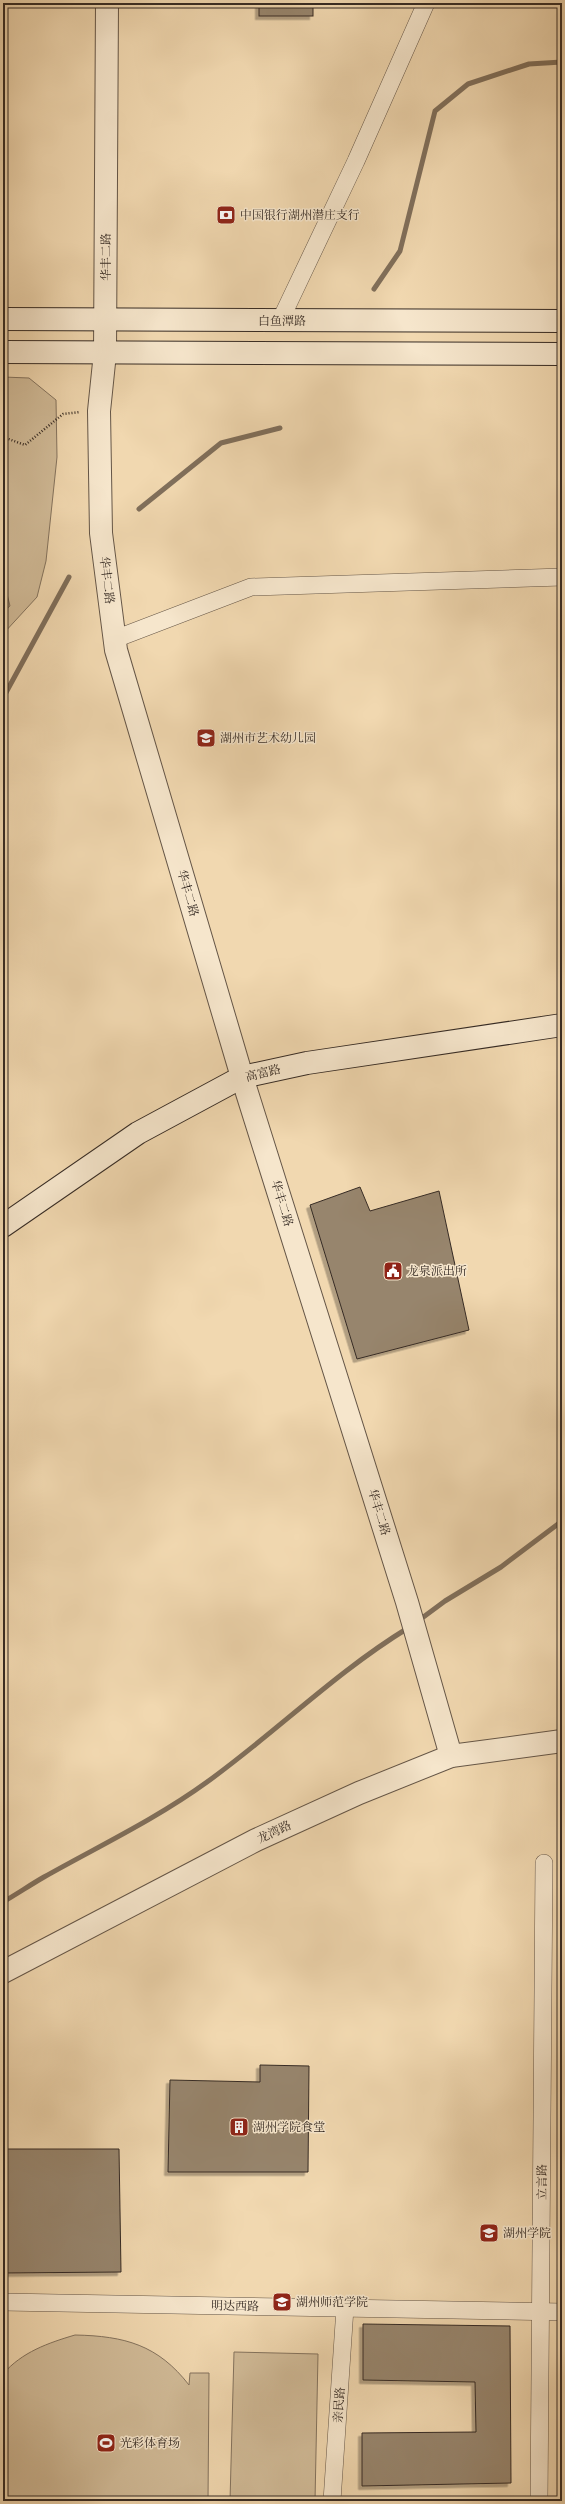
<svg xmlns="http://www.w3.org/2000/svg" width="565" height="2504" font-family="'IM FELL French Canon','Noto Serif SC',serif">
<defs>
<filter id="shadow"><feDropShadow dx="-3.5" dy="3.5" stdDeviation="0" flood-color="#0004"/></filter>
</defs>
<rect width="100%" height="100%" fill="#f1d8b0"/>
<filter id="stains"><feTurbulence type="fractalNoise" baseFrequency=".005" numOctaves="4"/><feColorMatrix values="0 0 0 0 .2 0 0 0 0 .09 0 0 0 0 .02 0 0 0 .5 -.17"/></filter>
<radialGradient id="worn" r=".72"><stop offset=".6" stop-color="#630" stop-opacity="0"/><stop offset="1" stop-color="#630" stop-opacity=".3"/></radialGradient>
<g fill="#d1bb98" stroke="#84735e">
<path d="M3,377L29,378L56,400L57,457L46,561L37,597L3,634Z"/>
<path d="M75,2335C125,2336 158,2345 189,2385L190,2373H209L208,2501H3V2374C22,2352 48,2343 75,2335Z"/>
<path d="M234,2352L318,2354L315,2501H230Z"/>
</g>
<path fill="#b19d80" stroke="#806f5b" d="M3,578L10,606L3,612Z"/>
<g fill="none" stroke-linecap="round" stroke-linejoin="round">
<g stroke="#806f5b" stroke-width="5">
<path d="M374,289L400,251L435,111L468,84L529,64L562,62"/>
<path d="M139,509L221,443L280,428"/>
<path d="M3,698L69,577"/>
<path d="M418,1621L445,1601L501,1567L562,1521"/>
<path d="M3,1902C17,1894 30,1885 44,1877C99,1846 156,1819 207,1782C275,1733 336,1672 408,1628"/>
</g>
</g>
<g fill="#97856d" stroke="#362b24" filter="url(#shadow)">
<rect x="259" y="3" width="54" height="13"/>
<path d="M360,1187L370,1211L439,1191L469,1330L357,1359L310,1205Z"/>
<path d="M260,2065L309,2066L308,2172H168L170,2080L260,2082Z"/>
<path d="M3,2149H119L121,2272L3,2273Z"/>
<path d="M363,2324L510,2326L511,2483L362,2486V2433L476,2432L475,2382L363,2380Z"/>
</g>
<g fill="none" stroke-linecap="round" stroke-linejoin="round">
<g stroke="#655647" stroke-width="18">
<g id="minor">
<path d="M280,321L356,161L426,3"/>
<path d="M115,639L251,587L562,577"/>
<path d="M3,2302L562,2312"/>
<path d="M332,2501L345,2308"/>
<path d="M539,2501L544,1863"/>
</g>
</g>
<g stroke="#655647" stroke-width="24">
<g id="tertiary">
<path d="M107,3L105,353L99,411L101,533L116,650L242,1077L407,1602L451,1756"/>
<path d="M3,1972L256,1840L359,1793L451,1756L562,1741"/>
</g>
</g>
<g stroke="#362b24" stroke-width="24">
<g id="secondary">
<path d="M3,319L562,321"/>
<path d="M3,352L562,354"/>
<path d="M3,1226L138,1133L242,1077L307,1063L562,1025"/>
</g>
</g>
<path stroke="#362b24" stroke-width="2.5" stroke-dasharray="1 2" stroke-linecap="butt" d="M3,437L25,445L63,414L80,412"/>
<use href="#minor" stroke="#f6e6cc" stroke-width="17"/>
<use href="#tertiary" stroke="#f6e6cc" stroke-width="22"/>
<use href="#secondary" stroke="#f6e6cc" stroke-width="22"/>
</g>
<defs>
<g id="bank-square" transform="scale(1)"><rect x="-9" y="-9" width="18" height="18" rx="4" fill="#8f2418" stroke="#f6e6cc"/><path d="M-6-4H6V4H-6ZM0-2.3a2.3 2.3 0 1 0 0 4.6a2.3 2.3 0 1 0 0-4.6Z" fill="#fff"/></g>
<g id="school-square" transform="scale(1)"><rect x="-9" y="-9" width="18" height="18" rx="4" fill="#8f2418" stroke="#f6e6cc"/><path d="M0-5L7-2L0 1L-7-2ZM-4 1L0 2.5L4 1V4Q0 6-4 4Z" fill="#fff"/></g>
<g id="civic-square" transform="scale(1)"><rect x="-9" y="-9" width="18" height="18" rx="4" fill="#8f2418" stroke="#f6e6cc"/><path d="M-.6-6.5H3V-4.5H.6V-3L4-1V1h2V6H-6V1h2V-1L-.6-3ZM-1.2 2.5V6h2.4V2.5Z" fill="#fff"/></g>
<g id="building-square" transform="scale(1)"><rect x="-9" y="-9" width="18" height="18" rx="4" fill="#8f2418" stroke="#f6e6cc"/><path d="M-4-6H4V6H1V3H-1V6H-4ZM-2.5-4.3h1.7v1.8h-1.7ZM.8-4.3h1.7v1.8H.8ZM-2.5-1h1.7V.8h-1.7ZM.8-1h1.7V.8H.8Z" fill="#fff"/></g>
<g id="university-square" transform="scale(1)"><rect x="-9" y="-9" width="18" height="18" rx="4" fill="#8f2418" stroke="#f6e6cc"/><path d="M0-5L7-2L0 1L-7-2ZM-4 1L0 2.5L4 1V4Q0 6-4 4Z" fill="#fff"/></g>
<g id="stadium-square" transform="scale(1)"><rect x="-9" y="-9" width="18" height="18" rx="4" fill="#8f2418" stroke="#f6e6cc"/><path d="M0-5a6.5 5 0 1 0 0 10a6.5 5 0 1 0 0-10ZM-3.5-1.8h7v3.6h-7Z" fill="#fff"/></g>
</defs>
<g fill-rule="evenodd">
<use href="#bank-square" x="226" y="215"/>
<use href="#school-square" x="206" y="738"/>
<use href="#civic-square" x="393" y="1271"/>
<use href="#building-square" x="239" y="2127"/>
<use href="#university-square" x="489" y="2233"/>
<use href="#university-square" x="282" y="2302"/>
<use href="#stadium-square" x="106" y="2443"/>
</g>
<g text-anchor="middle" stroke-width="3" stroke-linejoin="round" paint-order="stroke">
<g font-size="12" fill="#362b24" stroke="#f6e6cc" text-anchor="start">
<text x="240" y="219">中国银行湖州潜庄支行</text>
<text x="220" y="742">湖州市艺术幼儿园</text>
<text x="407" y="1275">龙泉派出所</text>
<text x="253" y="2131">湖州学院食堂</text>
<text x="503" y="2237">湖州学院</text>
<text x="296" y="2306">湖州师范学院</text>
<text x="120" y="2447">光彩体育场</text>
</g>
<g font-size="12" fill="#362b24" stroke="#f6e6cc">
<text transform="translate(106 257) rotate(-90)" y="4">华丰二路</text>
<text x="282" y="325">白鱼潭路</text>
<text transform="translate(107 580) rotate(83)" y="4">华丰二路</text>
<text transform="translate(188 893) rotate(74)" y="4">华丰二路</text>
<text transform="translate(263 1073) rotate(-14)" y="4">高富路</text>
<text transform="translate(282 1203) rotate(73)" y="4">华丰二路</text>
<text transform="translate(379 1512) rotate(73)" y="4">华丰二路</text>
<text transform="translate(274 1832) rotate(-25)" y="4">龙湾路</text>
<text transform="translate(542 2182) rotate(-90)" y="4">立言路</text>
<text transform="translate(235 2306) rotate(1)" y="4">明达西路</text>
<text transform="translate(339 2405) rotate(-86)" y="4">亲民路</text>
</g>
</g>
<rect width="565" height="2504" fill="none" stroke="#f1d8b0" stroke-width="16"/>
<rect x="4" y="4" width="557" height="2496" fill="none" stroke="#362b24" stroke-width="2"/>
<rect x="8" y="8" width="549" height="2488" fill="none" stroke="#362b24"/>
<rect width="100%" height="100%" filter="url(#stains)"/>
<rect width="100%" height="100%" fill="url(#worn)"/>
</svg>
